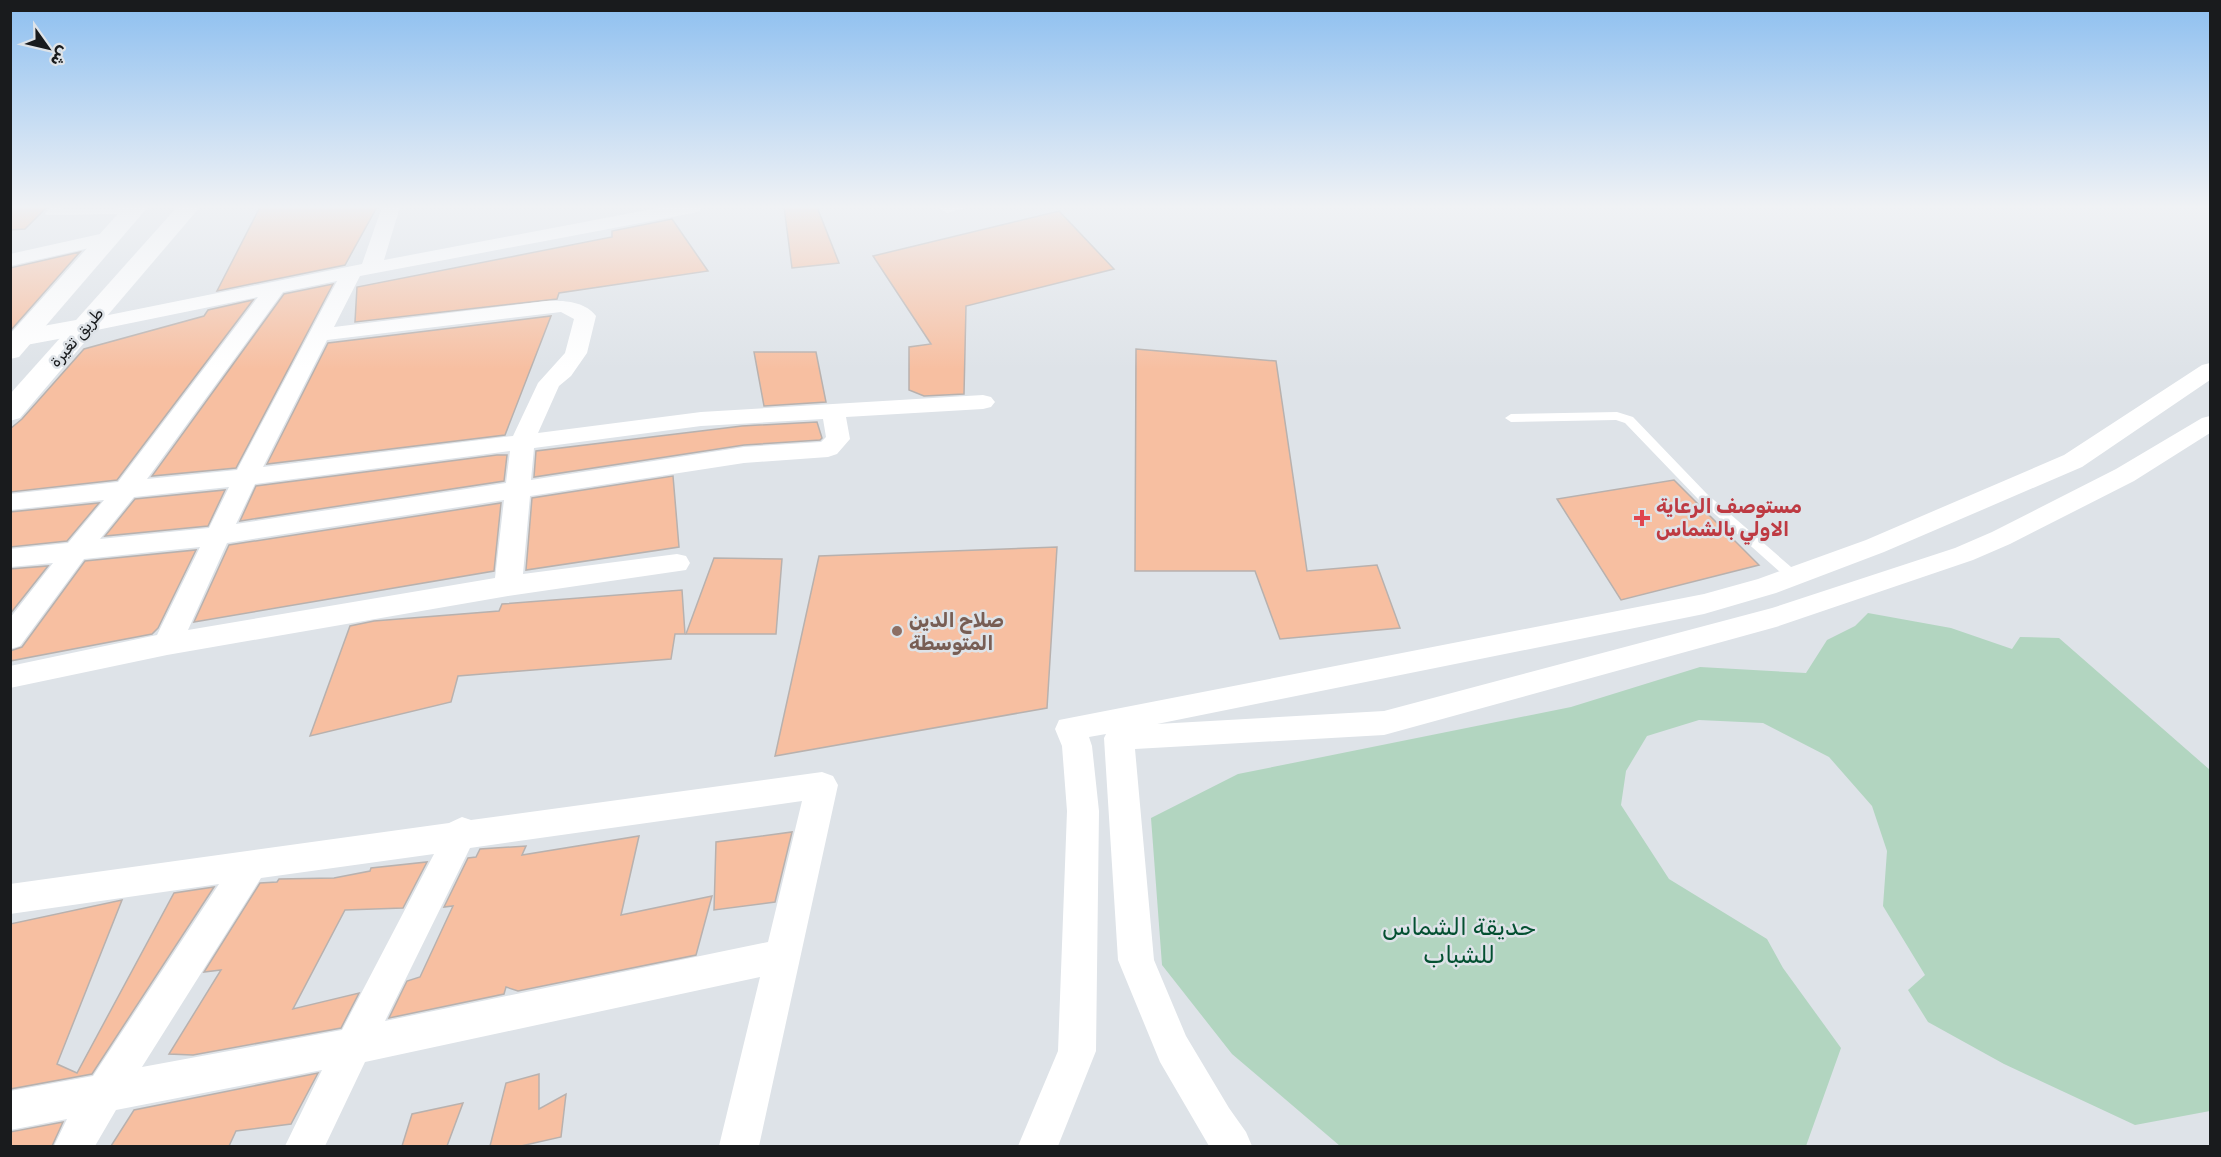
<svg xmlns="http://www.w3.org/2000/svg" width="2221" height="1157" font-family="Rubik,Vazirmatn,sans-serif">
<rect width="100%" height="100%" fill="#dee3e8"/>
<path fill="#b2d5c0" d="M1868,613L1951,628L2012,649L2020,637L2059,638L2210,770V1111L2135,1125L2004,1064L1928,1022L1908,990L1925,975L1883,906L1887,851L1872,806L1829,757L1763,723L1699,720L1647,736L1626,771L1621,805L1669,879L1767,939L1783,968L1841,1048L1806,1146H1340L1232,1054L1162,965L1151,818L1238,774L1571,707L1700,667L1806,673L1827,640L1855,626Z"/>
<g fill="#f7bfa1" stroke="#b8b1ae" stroke-width="1.5">
<path d="M10,207H47L25,229L10,230Z"/>
<path d="M260,207H377L345,265L217,291Z"/>
<path d="M784,207H817L839,263L792,268Z"/>
<path d="M1059,211L1114,269L966,306L964,394L924,396L909,390V347L931,344L873,256Z"/>
<path d="M672,219L708,271L559,293L557,299L355,322L357,287L612,237V231Z"/>
<path d="M80,252L11,330H10V268Z"/>
<path d="M333,284L236,468L152,476L284,294Z"/>
<path d="M253,300L117,480L10,492V429L22,419L84,349L204,316L208,310Z"/>
<path d="M551,316L505,435L267,464L328,343Z"/>
<path d="M1136,349L1276,361L1307,571L1377,565L1400,628L1280,639L1255,571H1135Z"/>
<path d="M754,352H816L826,402L764,406Z"/>
<path d="M817,422L822,438L820,440L744,445L534,477L536,451L742,426Z"/>
<path d="M497,455H507L504,481L240,521L256,486Z"/>
<path d="M673,476L679,547L526,570L532,498Z"/>
<path d="M1674,480L1759,565L1621,600L1557,499Z"/>
<path d="M225,490L208,526L105,536L135,499Z"/>
<path d="M99,503L67,541L10,547V512Z"/>
<path d="M501,503L494,571L194,622L229,545Z"/>
<path d="M1057,547L1047,708L775,756L819,556Z"/>
<path d="M196,550L158,628L152,634L10,661V651L22,647L85,561Z"/>
<path d="M714,558L782,559L776,634H686Z"/>
<path d="M48,566L10,614V569Z"/>
<path d="M682,590L685,634H675L671,659L458,676L451,702L310,736L350,626L374,621L499,611L502,604Z"/>
<path d="M792,832L775,902L714,910L716,842Z"/>
<path d="M639,836L621,915L712,896L696,955L518,991L506,987L504,994L389,1018L407,981L420,977L453,906L444,907L468,858L476,857L480,849L526,846L522,855Z"/>
<path d="M427,862L403,908L345,910L293,1009L359,993L341,1028L193,1055L169,1054L221,970L204,972L260,883L277,882L279,879L334,878L370,871L371,868Z"/>
<path d="M214,887L92,1074L10,1089V924L122,900L57,1064L77,1073L174,893Z"/>
<path d="M318,1073L291,1124L236,1131L229,1146H111L134,1110Z"/>
<path d="M539,1074V1109L566,1094L561,1137L521,1146H490L506,1083Z"/>
<path d="M463,1103L447,1146H402L412,1114Z"/>
<path d="M63,1122L52,1146H10V1132Z"/>
</g>
<g fill="none" stroke-linecap="round" stroke-linejoin="round">
<g fill="#fff" fill-rule="evenodd">
<path d="M51,207H62L59,210L133,208L138,211L133,214L47,215L45,213Z"/>
<path d="M937,207H968L947,213Z"/>
<path d="M1617,412L1633,417L1707,494L1798,573L1800,576L1798,579H1788L1699,500L1625,423L1616,420L1511,422L1505,418L1511,414Z"/>
</g>
<g fill="#fff" fill-rule="evenodd">
<path d="M382,207H400L384,260L663,207H702L700,211L693,213L360,276L334,327L546,301C562,300 585,301 596,316L587,353L571,376L559,386L538,433L701,412L983,395L991,397L995,402L991,407L983,409L846,417L850,439L837,454L828,457L744,463L530,496L523,574L677,554L686,556L690,563L686,570L508,596L167,655L10,688V666L157,635L200,547L84,559L20,646L10,649V618L53,563L10,567V549L68,543L104,500L10,510V494L118,482L258,297L87,332L79,331L76,326L79,321L362,264ZM337,281L237,470L147,479L283,292ZM561,312L574,319L565,353L538,383L513,436L263,467L327,340ZM823,419L826,437L821,442L744,447L531,480L534,448L701,426ZM510,451L506,483L236,524L255,484ZM229,487L209,528L100,539L134,497ZM504,500L495,578L188,630L227,543Z"/>
<path d="M109,232L116,234L119,238L116,242L10,266V254Z"/>
<path d="M2210,363V380L2082,467L1884,552L1776,593L1704,614L1157,724L1384,711L1772,608L1955,548L1992,532L2116,469L2202,418L2210,416V433L2134,481L2010,544L1973,560L1776,627L1384,735L1135,749L1154,960L1186,1036L1229,1108L1246,1132L1252,1146H1209L1160,1062L1118,960L1104,738L1106,734L1089,737L1092,746L1099,811L1096,1051L1058,1146H1018L1058,1051L1067,811L1062,746L1055,729L1059,720L1704,594L1758,579L1866,540L2064,455L2202,365Z"/>
<path d="M822,772L833,776L838,785L759,1146H719L760,977L365,1062L325,1146H285L322,1070L116,1110L95,1146H54L67,1119L10,1130V1091L93,1076L219,884L10,914V884L449,823L462,817L471,820ZM802,801L768,942L385,1021L470,848ZM434,854L342,1030L142,1067L261,878Z"/>
</g>
<path fill="#fff" fill-rule="evenodd" d="M87,318L96,320L100,326L96,332L10,348V332Z"/>
<g fill="#fff" fill-rule="evenodd">
<path d="M124,207H148L19,357L10,359V334Z"/>
<path d="M177,207H200L20,418L10,421V394Z"/>
</g>
</g>
<linearGradient id="sky" x2="0" y2="1"><stop stop-color="#8dbff0"/><stop offset="0.56" stop-color="#f0f2f5"/><stop offset="1" stop-color="#f0f2f5" stop-opacity="0"/></linearGradient>
<rect width="2221" height="369" fill="url(#sky)"/>
<path fill="#e0444e" stroke="#dee3e8" stroke-width="2" d="M1639 509h6v6h6v6h-6v6h-6v-6h-6v-6h6z"/>
<circle fill="#8d6e63" stroke="#dee3e8" stroke-width="2" cx="897" cy="631" r="6"/>
<g text-anchor="middle" stroke-width="5" stroke-linejoin="round" paint-order="stroke">
<g font-size="16" fill="#191b1d" stroke="#dee3e8">
<text transform="translate(76 337) rotate(-49)" y="6">طريق تغيرة</text>
</g>
<g font-size="20" font-weight="bold" fill="#be3a42" stroke="#dee3e8" text-anchor="start">
<text x="1656" y="513">مستوصف الرعاية<tspan x="1656" dy="23">الاولي بالشماس</tspan></text>
</g>
<g font-size="20" font-weight="bold" fill="#785e54" stroke="#dee3e8" text-anchor="start">
<text x="909" y="627">صلاح الدين<tspan x="909" dy="23">المتوسطة</tspan></text>
</g>
<g font-size="24" fill="#035031" stroke="#dee3e8">
<text x="1459" y="935">حديقة الشماس<tspan x="1459" dy="28">للشباب</tspan></text>
</g>
</g>
<rect width="2221" height="1157" fill="none" stroke="#191b1d" stroke-width="24"/>
<g transform="translate(48 48) rotate(124)" stroke="#dee3e8" stroke-width="4.5" paint-order="stroke">
<path d="M0-4.5L10 22L0 15L-10 22Z" fill="#191b1d"/>
<text y="-9" font-size="16" font-weight="bold" text-anchor="middle" fill="#191b1d">ش</text>
</g>
</svg>
